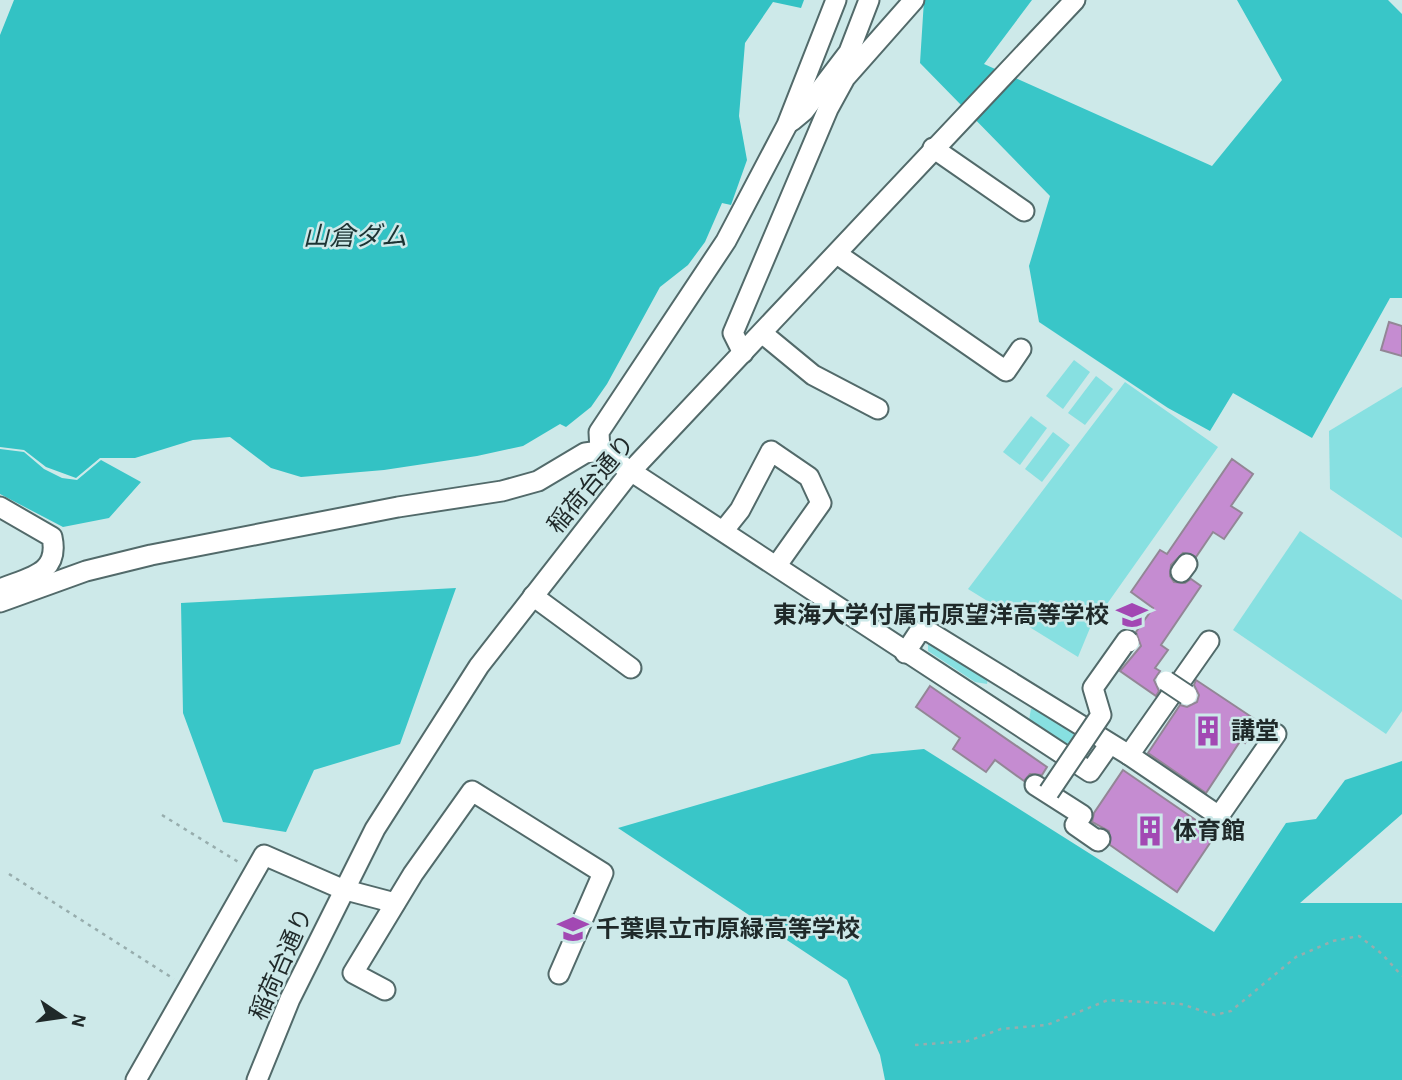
<svg xmlns="http://www.w3.org/2000/svg" width="1402" height="1080" font-family="'Alegreya Sans','Noto Sans JP',sans-serif">
<rect width="100%" height="100%" fill="#cde9e9"/>
<g fill="#87e0e1">
<path d="M1074,360L1090,372L1063,409L1046,396Z"/>
<path d="M1096,376L1113,389L1085,425L1068,413Z"/>
<path d="M1125,382L1218,447L1090,628L1078,657L968,589Z"/>
<path d="M1402,387V538L1330,489L1329,431Z"/>
<path d="M1031,416L1047,428L1020,465L1003,452Z"/>
<path d="M1053,432L1070,445L1042,482L1025,469Z"/>
<path d="M1300,531L1402,600V711L1386,734L1233,630Z"/>
<path d="M928,643H932L988,677L987,684L975,682L928,651Z"/>
<path d="M1039,708L1079,736L1071,748L1029,720L1031,709Z"/>
</g>
<g fill="#39c6c8">
<path d="M924,0H1032L984,64L1212,166L1282,80L1237,0H1388L1402,14V298H1390L1312,438L1233,393L1210,431L1168,408L1039,322L1029,266L1050,196L920,63Z"/>
<path d="M0,449L24,452L44,469L62,478L77,480L101,460L141,482L109,518L63,527L0,494Z"/>
<path d="M456,588L400,744L314,770L286,832L223,822L183,713L181,603Z"/>
<path d="M924,749L1214,932L1286,823L1316,819L1345,780L1402,761V814L1300,903H1402V1080H885L880,1055L847,980L618,828L872,754Z"/>
</g>
<path fill="#33c2c4" d="M14,0H804L801,8L773,2L745,43L739,116L747,160L731,205L722,203L705,242L688,265L660,287L607,384L591,407L566,427L560,424L523,446L477,456L384,470L301,477L271,468L230,437L193,440L135,458H100L76,478L46,467L24,450L0,447V35Z"/>
<g fill="#c58cd1" stroke="#938696" stroke-width="2">
<path d="M1389,322L1402,326V356L1381,350Z"/>
<path d="M1232,459L1253,474L1231,506L1242,513L1224,539L1213,532L1196,557L1183,553L1171,565L1170,576L1174,582L1185,583L1191,579L1201,586L1161,645L1168,650L1155,668L1160,671L1154,680L1159,691L1156,696L1120,671L1141,646L1136,632L1153,608L1131,592L1160,550L1167,554Z"/>
<path d="M1196,680L1259,722L1245,743L1241,740L1206,793L1148,753L1180,705L1187,707L1197,702L1199,695L1194,685Z"/>
<path d="M930,686L1047,767L1042,775L1030,774L1024,781L995,760L986,772L953,749L960,738L916,707Z"/>
<path d="M1123,770L1216,834L1177,892L1110,845L1109,831L1092,822L1094,813Z"/>
</g>
<g fill="none" stroke-linecap="round" stroke-linejoin="round">
<g stroke="#526a6a" stroke-width="23">
<g id="minor">
<path d="M792,121L804,111L849,52L869,0"/>
<path d="M933,148L1024,211"/>
<path d="M837,254L1006,371L1021,349"/>
<path d="M762,333L813,375L878,409"/>
<path d="M743,353L733,333L828,109L845,78L914,0"/>
<path d="M600,451L599,432L726,241L787,125L836,0"/>
<path d="M0,507L52,537C60,574 29,577 0,589"/>
<path d="M724,530L740,510L771,451L809,477L821,503L777,565"/>
<path d="M1181,572L1187,564"/>
<path d="M533,596L631,668"/>
<path d="M0,602L86,571L151,555L398,507L502,491L538,481L585,453L600,451L1090,772L1109,745"/>
<path d="M905,653L919,632L928,631L1129,755L1219,816L1276,734"/>
<path d="M1129,755L1209,641"/>
<path d="M1035,785L1082,815L1075,825L1098,841L1100,839"/>
<path d="M385,990L353,973L413,874L472,791L603,873L559,974"/>
<path d="M136,1080L264,855L342,889L395,903"/>
<path d="M257,1080L290,999L375,829L479,666L632,470L1075,0"/>
</g>
</g>
<g stroke="#97adad" stroke-width="2.5" stroke-dasharray="3.5 5" stroke-linecap="butt">
<path d="M162,815L240,863"/>
<path d="M9,874L174,979"/>
<path d="M915,1045L968,1041L1001,1029L1047,1025L1108,1000L1181,1004L1215,1015L1231,1011L1296,957L1333,941L1359,936L1382,954L1402,976"/>
</g>
<use href="#minor" stroke="#fff" stroke-width="19"/>
<g stroke="#526a6a" stroke-width="23" stroke-linecap="butt">
<g id="minor-bridge">
<path d="M1166,681L1187,695"/>
<path d="M1049,792L1101,715L1093,688L1127,640L1129,642"/>
</g>
</g>
<use href="#minor-bridge" stroke="#fff" stroke-width="19"/>
</g>
<defs>
<g id="school-bare" transform="scale(2.415)"><path d="M0-5L7-2L0 1L-7-2ZM-4 1L0 2.5L4 1V4Q0 6-4 4Z" fill="#a248b3" stroke="#cde9e9" stroke-width="2.5" paint-order="stroke"/></g>
<g id="building-bare" transform="scale(2.415)"><path d="M-4-6H4V6H1V3H-1V6H-4ZM-2.5-4.3h1.7v1.8h-1.7ZM.8-4.3h1.7v1.8H.8ZM-2.5-1h1.7V.8h-1.7ZM.8-1h1.7V.8H.8Z" fill="#a248b3" stroke="#cde9e9" stroke-width="2.5" paint-order="stroke"/></g>
</defs>
<g fill-rule="evenodd">
<use href="#school-bare" x="1132" y="615"/>
<use href="#building-bare" x="1208" y="731"/>
<use href="#building-bare" x="1150" y="831"/>
<use href="#school-bare" x="573" y="929"/>
</g>
<g text-anchor="middle" stroke-width="5" stroke-linejoin="round" paint-order="stroke">
<g font-size="24" fill="#1f2929" stroke="#cde9e9">
<text transform="translate(591 484) rotate(-50)" y="8">稲荷台通り</text>
<text transform="translate(281 964) rotate(-66)" y="8">稲荷台通り</text>
</g>
<g font-size="24" font-weight="bold" fill="#1f2929" stroke="#cde9e9" text-anchor="start">
<text x="1109" y="623" text-anchor="end">東海大学付属市原望洋高等学校</text>
<text x="1231" y="739">講堂</text>
<text x="1173" y="839">体育館</text>
<text x="596" y="937">千葉県立市原緑高等学校</text>
</g>
<g font-size="26" font-style="italic" fill="#1c3333" stroke="#cde9e9">
<text x="355" y="245">山倉ダム</text>
</g>
</g>
<g transform="translate(63 1017) rotate(103)" stroke="#cde9e9" stroke-width="5" paint-order="stroke">
<path d="M0-5L12 26L0 18L-12 26Z" fill="#1f2929"/>
<text y="-10" font-size="19" font-weight="bold" text-anchor="middle" fill="#1f2929">N</text>
</g>
</svg>
